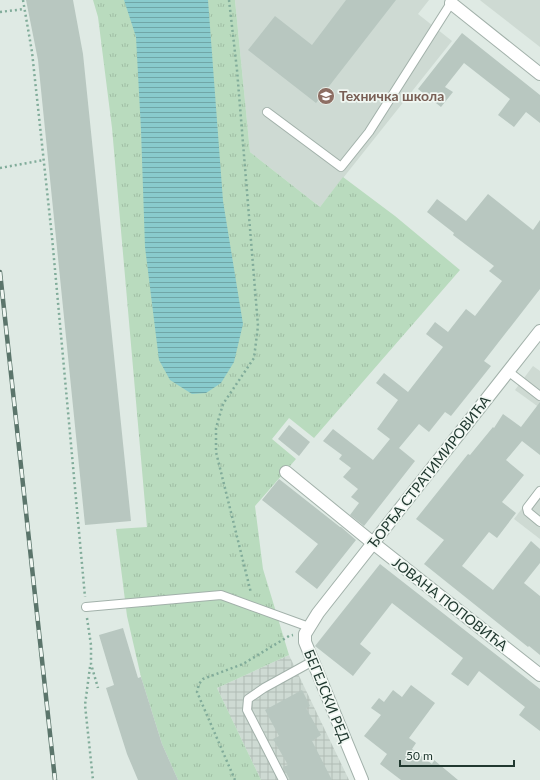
<svg xmlns="http://www.w3.org/2000/svg" width="540" height="780" font-family="Lato,sans-serif">
<defs>
<pattern id="industrial-grid" width="8" height="8" patternUnits="userSpaceOnUse"><rect width="8" height="8" fill="#cedad3"/><path d="M0 4h8M4 0v8" fill="none" stroke="#b1bcb5"/></pattern>
<pattern id="grass-tufts" width="24" height="20" patternUnits="userSpaceOnUse"><rect width="24" height="20" fill="#b9dbbe"/><path d="M3 7l-1-3M5 7V3M7 7l1-3M15 17l-1-3M17 17v-4M19 17l1-3" fill="none" stroke="#9fbda4"/></pattern>
<pattern id="water-rules" width="6" height="5" patternUnits="userSpaceOnUse"><rect width="6" height="5" fill="#89cbcd"/><path d="M0 2.5h6" fill="none" stroke="#70a6a7"/></pattern>
</defs>
<rect width="100%" height="100%" fill="#dfeae4"/>
<g fill="#cedad3">
<path d="M235,0H429L418,14L452,41L320,207L250,152Z"/>
<path d="M480,0H540V47L481,1Z"/>
<path d="M533,366L540,371V408L515,390Z"/>
<path d="M540,485V539L514,519Z"/>
</g>
<path fill="url(#industrial-grid)" d="M289,655L349,780H261L217,688Z"/>
<path fill="url(#grass-tufts)" d="M93,0H235L250,152L320,207L343,177L395,216L460,270L314,438L289,418L272,439L296,459L255,506L263,569L289,655L217,688L261,780H178L162,744L141,677L127,616L116,529L147,527L112,128L98,17Z"/>
<path fill="url(#water-rules)" d="M124,0H208L223,201L243,324L234,362L221,383L206,393L192,394L170,380L159,360L145,247L141,130L136,37Z"/>
<g fill="#b8c7c0">
<path d="M26,0H73L83,54L131,521L85,525L38,60Z"/>
<path d="M346,0H396L316,103L248,50L275,16L312,45Z"/>
<path d="M462,33L540,95V123L526,112L514,127L498,115L510,99L464,63L445,87L453,92L441,107L418,89Z"/>
<path d="M488,194L533,230L540,220V289L484,361L491,366L451,416L445,412L429,432L419,424L399,448L415,461L364,526L350,515L359,503L351,497L358,489L343,477L351,468L339,459L342,455L323,441L333,429L373,460L390,439L377,429L398,400L376,383L384,373L408,392L443,347L426,334L435,322L448,332L466,309L475,316L502,281L489,271L494,266L453,235L454,233L427,212L437,199L466,221Z"/>
<path d="M540,402V455L522,441L506,460L524,475L502,502L516,513L497,538L489,532L462,566L493,590L531,541L540,549V563L524,583L540,596V655L529,646L528,647L424,564L444,540L416,519L468,454L470,455L493,427L494,428L503,414L521,427Z"/>
<path d="M289,425L310,442L299,456L278,439Z"/>
<path d="M279,479L340,527H341L356,540L317,589L295,572L318,544L262,500Z"/>
<path d="M380,564L540,689V731L519,715L525,707L479,671L468,686L451,674L463,658L392,603L360,644L371,653L353,676L315,646Z"/>
<path d="M123,628L138,678L141,677L162,744L178,780H138L127,754L106,688L114,685L99,635Z"/>
<path d="M411,685L435,703L409,738L416,743L412,749L432,764L434,760L458,780H401L380,764L387,754L364,736L381,715L371,708L379,698L384,702L393,690L402,697Z"/>
<path d="M302,690L310,706L306,708L321,735L312,741L332,780H290L283,767L288,765L273,739L279,736L265,710Z"/>
</g>
<g fill="none" stroke-linecap="round" stroke-linejoin="round">
<g stroke="#a2b1aa" stroke-width="10">
<g id="service">
<path d="M267,112L341,167L369,132L451,3"/>
<path d="M509,372L540,396"/>
<path d="M540,491L527,508L528,512L540,522"/>
<path d="M86,607L221,595L309,627"/>
<path d="M283,780L247,710L248,699L264,688L313,661"/>
</g>
</g>
<g stroke="#a2b1aa" stroke-width="14">
<g id="minor">
<path d="M451,3L540,74"/>
<path d="M286,472L373,543L540,675"/>
<path d="M362,780L305,642V634L318,613L540,331"/>
</g>
</g>
<g stroke="#81ac9a" stroke-width="2.5" stroke-dasharray="2 3" stroke-linecap="butt">
<path d="M23,0L32,52L52,237L85,597"/>
<path d="M229,0L237,70L258,326L254,358L223,404L216,428V452L251,593"/>
<path d="M0,12L24,9"/>
<path d="M0,168L44,160"/>
<path d="M87,618L91,645V664L98,688"/>
<path d="M90,667L85,705L93,780"/>
<path d="M235,780L197,692L199,684L203,679L243,664L289,636L293,635"/>
</g>
<use href="#service" stroke="#fff" stroke-width="8"/>
<use href="#minor" stroke="#fff" stroke-width="12"/>
<g stroke="#5b756b" stroke-width="4.5">
<path id="rail" d="M0,272L55,780"/>
</g>
<use href="#rail" stroke="#f0f7f2" stroke-width="3" stroke-dasharray="9" stroke-linecap="butt"/>
</g>
<defs>
<g id="school-disc" transform="scale(0.9)"><circle r="9.5" fill="#8d6e63" stroke="#f0f7f2"/><path d="M0-5L7-2L0 1L-7-2ZM-4 1L0 2.5L4 1V4Q0 6-4 4Z" fill="#fff"/></g>
</defs>
<g fill-rule="evenodd">
<use href="#school-disc" x="326" y="96"/>
</g>
<g text-anchor="middle" stroke-width="3.5" stroke-linejoin="round" paint-order="stroke">
<g font-size="14" font-weight="bold" fill="#785e54" stroke="#f0f7f2" text-anchor="start">
<text x="339" y="101">Техничка школа</text>
</g>
<g font-size="14" fill="#213930" stroke="#f0f7f2">
<text transform="translate(429 472) rotate(-52)" y="5">ЂОРЂА СТРАТИМИРОВИЋА</text>
<text transform="translate(450 604) rotate(38)" y="5">ЈОВАНА ПОПОВИЋА</text>
<text transform="translate(327 696) rotate(68)" y="5">БЕГЕЈСКИ РЕД</text>
</g>
</g>
<path d="M400 760v6h114v-6" fill="none" stroke="#213930" stroke-width="2"/>
<text x="406" y="760" font-size="12" fill="#213930" stroke="#f0f7f2" stroke-width="3" paint-order="stroke">50 m</text>
</svg>
